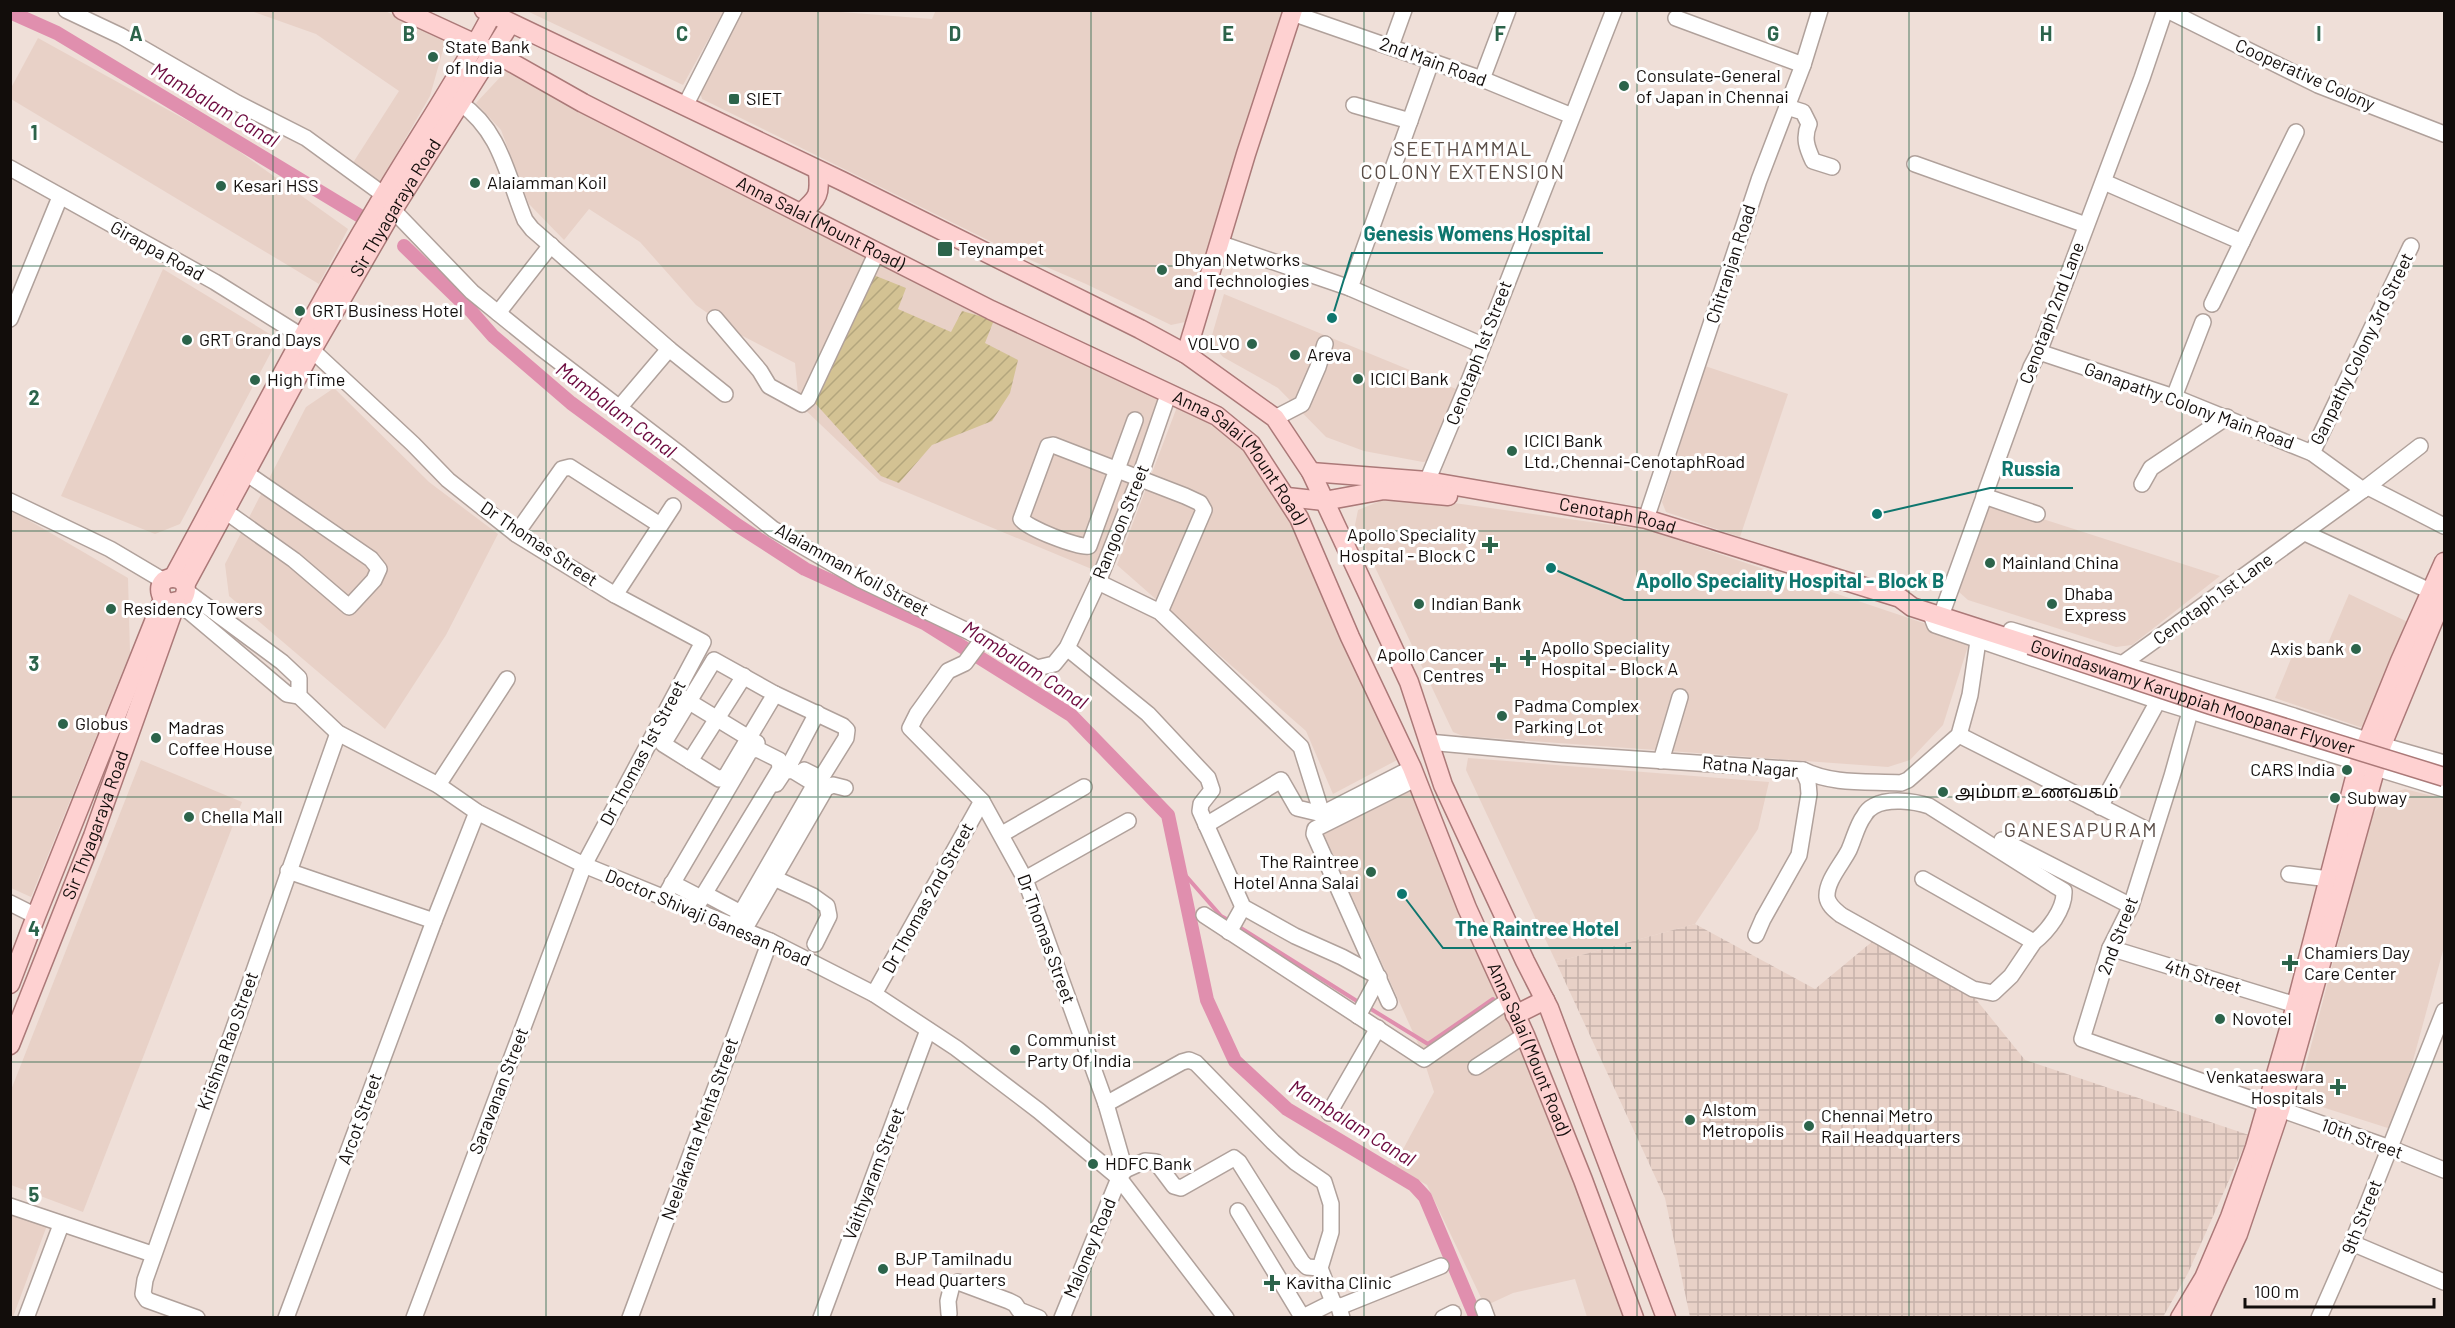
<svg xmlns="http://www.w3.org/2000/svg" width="2455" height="1328" font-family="Barlow,'Noto Sans Tamil',sans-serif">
<defs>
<pattern id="industrial-grid" width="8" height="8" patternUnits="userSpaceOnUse" patternTransform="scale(1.5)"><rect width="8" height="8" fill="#e8d1c7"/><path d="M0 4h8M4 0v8" fill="none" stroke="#c6b2aa"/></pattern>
<pattern id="garden-furrows" width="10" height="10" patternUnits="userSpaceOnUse" patternTransform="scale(1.5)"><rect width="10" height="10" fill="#d3c293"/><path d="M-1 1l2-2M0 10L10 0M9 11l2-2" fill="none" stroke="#b4a67d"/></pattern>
</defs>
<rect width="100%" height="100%" fill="#efdfd8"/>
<g fill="#e8d1c7">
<path d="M815,10L932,19L936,10L1285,11L1185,322L1171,325L1086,284L1014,253L702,99L698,84L740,11Z"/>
<path d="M251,11H385L446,39L430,96L378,186L349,169L399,91L316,34Z"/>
<path d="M527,11L724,10V11L683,85Z"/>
<path d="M38,38L226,142L348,229L319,284L11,99V88Z"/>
<path d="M521,68L1160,387V400L1108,545L1094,570L880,481L799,404L795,363L733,331L696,305L640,242L589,209L564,240L529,204L501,130L476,103L505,72Z"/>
<path d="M163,269L278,339L180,524L155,534L61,496Z"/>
<path d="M1224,294L1461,391L1442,458L1423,462L1364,451L1326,437L1278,388L1223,357L1210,342Z"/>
<path d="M1705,366L1788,394L1740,537L1666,512L1662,502Z"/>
<path d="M334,388L429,482L498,534L446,635L385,729L229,596L225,564L306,407Z"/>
<path d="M1188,402L1245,442L1292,512L1399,759L1333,794L1306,731L1117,565L1177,407Z"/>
<path d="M1390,497H1411L1648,530L1959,635L1969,643L1943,725L1910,760L1888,767L1463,736L1453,732L1355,525L1358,510Z"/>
<path d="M1990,502L2220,576L2132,645L2116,647L1968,600L1959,592Z"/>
<path d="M11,510L128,578L130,653L31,897L11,888Z"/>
<path d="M2349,594L2410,623L2368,725L2360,727L2275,698L2295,649L2323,655Z"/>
<path d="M1468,758L1769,782L1758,829L1695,924L1556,962L1466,770Z"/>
<path d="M141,760L242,802L83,1212L11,1185V1090Z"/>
<path d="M1405,773L1565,1141L1628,1317H1587L1575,1279L1513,1293L1485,1306L1427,1185L1394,1166L1434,1092L1420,1048L1319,823Z"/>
<path d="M2405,789L2444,799V947L2394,1130L2297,1099L2372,815L2392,793Z"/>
<path d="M11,1206L49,1220L13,1317L11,1318Z"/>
</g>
<path fill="url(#industrial-grid)" d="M1695,924L1815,989L1879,936L1970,992L2025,1060L2249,1135L2188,1273L2163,1317H1690L1665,1198L1556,962Z"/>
<path fill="url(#garden-furrows)" d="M871,274L906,288L898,309L951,332L962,311L994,320L985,343L1018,360L1010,393L992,421L932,445L899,483L881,476L814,402Z"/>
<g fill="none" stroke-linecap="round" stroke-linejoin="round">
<g stroke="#e08fae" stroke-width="4">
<path d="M1179,868L1221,916L1230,921"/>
<path d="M1236,925L1360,1003"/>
<path d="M1366,1006L1428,1044L1493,999"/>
</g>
<g stroke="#e08fae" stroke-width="14">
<path d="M10,12L57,33L365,219"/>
<path d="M404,246L471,311L493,336L571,403L737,525L805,569L926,624L1071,715L1168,815L1207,1000L1235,1061L1287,1109L1414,1185L1425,1197L1476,1318"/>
</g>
<g stroke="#b0a19b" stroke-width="18">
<g id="minor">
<path d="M66,10L121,36L237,103L306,138L384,195"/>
<path d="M2167,10L2318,85L2444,134"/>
<path d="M1292,13L1482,79L1572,116"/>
<path d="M1676,18L1803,65"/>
<path d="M1391,46L1404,10"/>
<path d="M1482,79L1508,10"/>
<path d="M460,103C501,131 507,176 525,220L532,229L669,349L619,408"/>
<path d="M1354,105L1410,121"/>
<path d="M685,106L734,10"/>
<path d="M1787,107L1803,112L1809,124C1803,138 1807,148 1813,161L1832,167"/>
<path d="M1915,164L2086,225"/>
<path d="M10,168L215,282L303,337"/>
<path d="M2104,182L2242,242L2296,132"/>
<path d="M393,210L472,292L540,347L681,455L773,529L861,580L982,638L1037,668L1054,664L1067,648L1098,582L1139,479L1168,395"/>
<path d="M1219,243L1350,288L1482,345"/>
<path d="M1350,288L1431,62"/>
<path d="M2212,304L2242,242"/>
<path d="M498,313L551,245"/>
<path d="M715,318L760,371L769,386L802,404L808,399L877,252"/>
<path d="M10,319L60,197"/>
<path d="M669,349L725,394"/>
<path d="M312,350L413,444L448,480L516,534L615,595L703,642L584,865L414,1318"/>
<path d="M2039,352L2174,397L2312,453L2363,490"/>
<path d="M2174,397L2203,322"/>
<path d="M1275,418L1302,404L1318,367L1325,344"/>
<path d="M1135,420L1089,546C1078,548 1027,528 1021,519L1048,446L1053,445L1185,496L1200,503L1204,510L1160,612"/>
<path d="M2312,453L2411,246"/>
<path d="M2142,484L2151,468L2227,417"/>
<path d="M2368,487L2444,526"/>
<path d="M1423,491L1469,381L1614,10"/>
<path d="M1984,496L2037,514"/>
<path d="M10,501L110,549L164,581"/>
<path d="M225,511L294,560L349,607L374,580L379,569L371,559L246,473"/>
<path d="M1646,519L1759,180L1803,65L1820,10"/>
<path d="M2305,533L2430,591"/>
<path d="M516,534L562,469L570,467L660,525"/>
<path d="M1098,582L1160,612L1301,747L1322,814"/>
<path d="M186,591L282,662L299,678V696L338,733L438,785L477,812L584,865L770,941L874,994L956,1048L1039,1111L1119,1178L1226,1318"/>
<path d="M615,595L673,506"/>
<path d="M178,602L287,694L299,696"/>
<path d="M1930,612L1935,625L2158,701L2444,789"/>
<path d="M1941,616L2031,367L2039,352L2142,78L2165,10"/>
<path d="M2011,630L2294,716L2388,747L2444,763"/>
<path d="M979,644L965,663L948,671L917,714L910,728L982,801L1025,879L1106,1104L1125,1170L1119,1178L1062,1318"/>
<path d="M1067,648L1148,714L1208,778L1212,790L1201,804L1200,811L1243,907L1295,936L1342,957L1379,977L1358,1016"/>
<path d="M714,660L775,694L726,776L719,779L663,744Z"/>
<path d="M2122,664L2363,490L2420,446"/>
<path d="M775,694L843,726L847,730L846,738L823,775L818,777L804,770"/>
<path d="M683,698L757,743"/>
<path d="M2190,712L2172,776L2131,906L2110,948L2082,1039L2390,1148L2444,1170"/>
<path d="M1959,735L2153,833"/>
<path d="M1428,742L1560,754L1803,770C1833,785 1868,781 1901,783L1908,780L1959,735L1970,695L1978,641"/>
<path d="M690,761L744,676"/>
<path d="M1661,761L1680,697"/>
<path d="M791,762L817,713"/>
<path d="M438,785L507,679"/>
<path d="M2100,807L2158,701"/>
<path d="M1206,825L1281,780L1297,808L1322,814L1412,768"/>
<path d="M1002,834L1084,787"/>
<path d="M2002,840L2131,906"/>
<path d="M288,871L434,921"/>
<path d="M2289,874L2329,879"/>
<path d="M774,878L813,896L827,906L829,916L815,944"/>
<path d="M1025,879L1128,821"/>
<path d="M1923,879L2034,942C2048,931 2065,909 2064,891L2054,885L1929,806C1914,801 1888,798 1874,806C1870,808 1866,812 1864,816C1857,825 1854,839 1849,850C1842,864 1826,881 1827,897C1828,905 1835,910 1841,915L1973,989L1993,993L2011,976L2034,942"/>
<path d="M672,883L701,898"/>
<path d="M665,896L750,751L757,749L779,760L780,769L695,909"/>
<path d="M709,896L741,913"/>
<path d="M10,903L36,916"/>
<path d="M1204,915L1424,1059L1509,1000"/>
<path d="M734,925L815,784L792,770L784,772L776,784"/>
<path d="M744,930L826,788L833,785L845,788"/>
<path d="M1229,932L1243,907"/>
<path d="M1756,935L1763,919L1799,855L1809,794L1808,782L1803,770"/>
<path d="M2110,948L2296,1005"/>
<path d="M874,994L982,801"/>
<path d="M1389,1002L1314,834L1315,829L1415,779"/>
<path d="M1476,1067L1525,1035"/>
<path d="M1106,1104L1182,1062L1189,1060L1196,1063L1273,1142L1295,1162L1324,1182L1331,1204V1232L1320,1268L1333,1302L1339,1307L1342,1318"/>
<path d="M1329,1113L1378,1028"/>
<path d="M1125,1170L1145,1161L1156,1162L1174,1186L1181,1188L1234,1158L1239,1162L1302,1262L1307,1267L1320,1268"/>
<path d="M10,1206L152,1254"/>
<path d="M1238,1211L1301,1315H1307L1333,1302"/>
<path d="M2352,1243L2444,1282"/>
<path d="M1339,1307L1441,1266"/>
<path d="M1483,1307L1487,1318"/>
<path d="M949,1314L948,1301L952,1285L958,1282L1009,1301L1015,1304L1019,1310L1039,1318"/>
<path d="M26,1318L61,1225"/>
<path d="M197,1318L147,1300L143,1294L145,1280L338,733"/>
<path d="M286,1318L434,921L477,812"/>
<path d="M630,1318L770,941"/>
<path d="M821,1318L928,1030"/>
<path d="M1443,1318L1453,1313"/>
<path d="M2319,1318L2352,1243L2444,1011"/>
</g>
</g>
<g stroke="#ab7978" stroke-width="21">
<g id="major">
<path id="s1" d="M402,10L493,52L583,103L991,310L1217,416L1251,444L1299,518L1350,637L1412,768L1467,908L1525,1035L1583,1180L1634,1318"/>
<path d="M484,10L842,181L1140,329L1186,354L1275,418L1311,472L1409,682L1443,785L1525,961L1549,1008L1666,1318"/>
<path d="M801,213C819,197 820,195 818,171"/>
<path d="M1186,354L1246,154L1293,10"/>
<path id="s2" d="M1311,472L1427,481L1646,519L1900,598L1912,607L2030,645"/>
<path d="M1287,497L1324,501L1384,490L1448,496"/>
<path d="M173,578C240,455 303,330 375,210C413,145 457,81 492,14"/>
<path id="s3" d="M185,585L312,350L393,210L510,24"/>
<path d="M10,984L36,916L163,599C148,570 200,572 182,600L169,603L163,599"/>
<path d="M1515,1015L1545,1000"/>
<path id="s4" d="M10,1045L93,836L176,603"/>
<path d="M2180,1318L2204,1278L2230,1217L2255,1147L2296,1005L2359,762L2400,661L2444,562"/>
<path d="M2199,1318L2238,1234L2280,1110L2382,745L2444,595"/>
</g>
</g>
<use href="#minor" stroke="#fff" stroke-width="15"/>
<use href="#major" stroke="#fed1d1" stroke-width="18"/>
<g stroke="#ab7978" stroke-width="21" stroke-linecap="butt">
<g id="major-bridge">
<path id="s5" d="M2030,645L2211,705L2444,777"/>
</g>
</g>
<use href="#major-bridge" stroke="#fed1d1" stroke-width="18"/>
</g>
<path fill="none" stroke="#2c644b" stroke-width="1.5" stroke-opacity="0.55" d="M273,10V1318M546,10V1318M818,10V1318M1091,10V1318M1364,10V1318M1637,10V1318M1909,10V1318M2182,10V1318M10,266H2444M10,531H2444M10,797H2444M10,1062H2444"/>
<g fill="#2c644b" stroke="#fff" stroke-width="2">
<circle cx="433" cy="57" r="6"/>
<circle cx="1624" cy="86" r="6"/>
<rect x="728" y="93" width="12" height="12" rx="3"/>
<circle cx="475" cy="183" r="6"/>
<circle cx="221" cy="186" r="6"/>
<rect x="937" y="241" width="16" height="16" rx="3"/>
<circle cx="1162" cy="270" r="6"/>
<circle cx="300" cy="311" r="6"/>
<circle cx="187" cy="340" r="6"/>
<circle cx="1252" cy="344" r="6"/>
<circle cx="1295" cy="355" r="6"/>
<circle cx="1358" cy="379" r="6"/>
<circle cx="255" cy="380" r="6"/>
<circle cx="1512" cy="451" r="6"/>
<path d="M1487 536h6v6h6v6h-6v6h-6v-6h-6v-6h6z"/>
<circle cx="1990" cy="563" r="6"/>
<circle cx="1419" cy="604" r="6"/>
<circle cx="2052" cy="604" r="6"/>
<circle cx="111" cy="609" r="6"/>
<circle cx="2356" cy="649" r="6"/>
<path d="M1525 649h6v6h6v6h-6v6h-6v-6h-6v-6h6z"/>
<path d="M1495 656h6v6h6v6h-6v6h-6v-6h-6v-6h6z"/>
<circle cx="1502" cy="716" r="6"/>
<circle cx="63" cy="724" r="6"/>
<circle cx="156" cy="738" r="6"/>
<circle cx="2347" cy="770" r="6"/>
<circle cx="1943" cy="792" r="6"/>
<circle cx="2335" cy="798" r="6"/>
<circle cx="189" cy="817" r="6"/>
<circle cx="1371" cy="872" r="6"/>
<path d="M2287 954h6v6h6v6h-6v6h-6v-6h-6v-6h6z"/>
<circle cx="2220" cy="1019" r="6"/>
<circle cx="1015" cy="1050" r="6"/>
<path d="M2335 1078h6v6h6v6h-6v6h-6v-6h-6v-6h6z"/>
<circle cx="1690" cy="1120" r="6"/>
<circle cx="1809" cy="1126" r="6"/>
<circle cx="1093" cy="1164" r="6"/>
<circle cx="883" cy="1269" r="6"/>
<path d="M1269 1274h6v6h6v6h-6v6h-6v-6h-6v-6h6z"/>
</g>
<g text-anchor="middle" stroke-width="6" stroke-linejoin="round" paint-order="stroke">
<g font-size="18" fill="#120d0b" stroke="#fff" text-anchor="start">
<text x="445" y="53">State Bank<tspan x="445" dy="21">of India</tspan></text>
<text x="1636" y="82">Consulate-General<tspan x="1636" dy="21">of Japan in Chennai</tspan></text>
<text x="746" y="105">SIET</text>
<text x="487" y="189">Alaiamman Koil</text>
<text x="233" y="192">Kesari HSS</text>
<text x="958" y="255">Teynampet</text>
<text x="1174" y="266">Dhyan Networks<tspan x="1174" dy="21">and Technologies</tspan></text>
<text x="312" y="317">GRT Business Hotel</text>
<text x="199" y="346">GRT Grand Days</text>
<text x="1240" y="350" text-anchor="end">VOLVO</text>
<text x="1307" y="361">Areva</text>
<text x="1370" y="385">ICICI Bank</text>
<text x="267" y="386">High Time</text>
<text x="1524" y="447">ICICI Bank<tspan x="1524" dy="21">Ltd.,Chennai-CenotaphRoad</tspan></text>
<text x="1476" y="541" text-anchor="end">Apollo Speciality<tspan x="1476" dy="21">Hospital - Block C</tspan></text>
<text x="2002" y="569">Mainland China</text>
<text x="2064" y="600">Dhaba<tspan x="2064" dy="21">Express</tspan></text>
<text x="1431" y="610">Indian Bank</text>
<text x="123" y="615">Residency Towers</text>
<text x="1541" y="654">Apollo Speciality<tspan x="1541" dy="21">Hospital - Block A</tspan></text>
<text x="2344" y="655" text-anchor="end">Axis bank</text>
<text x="1484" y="661" text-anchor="end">Apollo Cancer<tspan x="1484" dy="21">Centres</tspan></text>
<text x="1514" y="712">Padma Complex<tspan x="1514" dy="21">Parking Lot</tspan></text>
<text x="75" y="730">Globus</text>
<text x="168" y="734">Madras<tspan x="168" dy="21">Coffee House</tspan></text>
<text x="2335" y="776" text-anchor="end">CARS India</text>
<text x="1955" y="798">அம்மா உணவகம்</text>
<text x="2347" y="804">Subway</text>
<text x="201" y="823">Chella Mall</text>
<text x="1359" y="868" text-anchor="end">The Raintree<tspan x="1359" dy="21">Hotel Anna Salai</tspan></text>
<text x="2304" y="959">Chamiers Day<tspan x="2304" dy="21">Care Center</tspan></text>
<text x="2232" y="1025">Novotel</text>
<text x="1027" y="1046">Communist<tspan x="1027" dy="21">Party Of India</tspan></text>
<text x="2324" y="1083" text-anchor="end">Venkataeswara<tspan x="2324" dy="21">Hospitals</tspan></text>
<text x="1702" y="1116">Alstom<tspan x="1702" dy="21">Metropolis</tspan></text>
<text x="1821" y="1122">Chennai Metro<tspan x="1821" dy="21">Rail Headquarters</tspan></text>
<text x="1105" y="1170">HDFC Bank</text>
<text x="895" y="1265">BJP Tamilnadu<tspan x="895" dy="21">Head Quarters</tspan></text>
<text x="1286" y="1289">Kavitha Clinic</text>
</g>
<g font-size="18" fill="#120d0b" stroke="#fff">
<text transform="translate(1433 62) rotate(20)" y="6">2nd Main Road</text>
<text transform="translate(2305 75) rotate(24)" y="6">Cooperative Colony</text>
<text dy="6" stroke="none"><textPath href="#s3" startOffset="432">Sir Thyagaraya Road</textPath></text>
<text dy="6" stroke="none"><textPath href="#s1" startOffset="470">Anna Salai (Mount Road)</textPath></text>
<text transform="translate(157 251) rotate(29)" y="6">Girappa Road</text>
<text transform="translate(1731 264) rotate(-72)" y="6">Chitranjan Road</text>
<text transform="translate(2052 313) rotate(-69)" y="6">Cenotaph 2nd Lane</text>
<text transform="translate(2362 349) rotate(-64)" y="6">Ganpathy Colony 3rd Street</text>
<text transform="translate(1479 353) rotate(-69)" y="6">Cenotaph 1st Street</text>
<text transform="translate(2189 406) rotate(20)" y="6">Ganapathy Colony Main Road</text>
<text dy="6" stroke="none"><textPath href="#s1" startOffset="956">Anna Salai (Mount Road)</textPath></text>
<text dy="6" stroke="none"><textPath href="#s2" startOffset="310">Cenotaph Road</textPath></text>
<text transform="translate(1121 522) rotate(-68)" y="6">Rangoon Street</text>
<text transform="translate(539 544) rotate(34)" y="6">Dr Thomas Street</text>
<text transform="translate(852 570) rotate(29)" y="6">Alaiamman Koil Street</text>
<text transform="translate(2213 599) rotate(-36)" y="6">Cenotaph 1st Lane</text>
<text dy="6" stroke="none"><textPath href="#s5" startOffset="171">Govindaswamy Karuppiah Moopanar Flyover</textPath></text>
<text transform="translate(643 753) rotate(-62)" y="6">Dr Thomas 1st Street</text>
<text transform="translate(1750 767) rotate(5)" y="6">Ratna Nagar</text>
<text dy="6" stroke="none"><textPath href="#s4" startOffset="236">Sir Thyagaraya Road</textPath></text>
<text transform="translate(928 898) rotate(-61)" y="6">Dr Thomas 2nd Street</text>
<text transform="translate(708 918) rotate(23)" y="6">Doctor Shivaji Ganesan Road</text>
<text transform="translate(2118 936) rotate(-69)" y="6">2nd Street</text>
<text transform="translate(1046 939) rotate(70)" y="6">Dr Thomas Street</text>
<text transform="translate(2203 977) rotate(17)" y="6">4th Street</text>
<text transform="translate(228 1041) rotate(-70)" y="6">Krishna Rao Street</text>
<text dy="6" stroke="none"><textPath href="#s1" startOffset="1622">Anna Salai (Mount Road)</textPath></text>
<text transform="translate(499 1091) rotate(-69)" y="6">Saravanan Street</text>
<text transform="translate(360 1119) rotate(-70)" y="6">Arcot Street</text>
<text transform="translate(700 1129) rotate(-70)" y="6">Neelakanta Mehta Street</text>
<text transform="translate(2362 1139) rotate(20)" y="6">10th Street</text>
<text transform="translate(874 1174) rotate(-69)" y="6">Vaithyaram Street</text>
<text transform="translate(2362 1217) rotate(-68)" y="6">9th Street</text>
<text transform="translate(1090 1248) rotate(-67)" y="6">Maloney Road</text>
</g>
<g font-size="20" font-style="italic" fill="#6c093e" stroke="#fff">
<text transform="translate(215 105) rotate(31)" y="7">Mambalam Canal</text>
<text transform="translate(616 410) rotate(37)" y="7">Mambalam Canal</text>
<text transform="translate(1025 665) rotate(33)" y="7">Mambalam Canal</text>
<text transform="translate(1352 1123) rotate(32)" y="7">Mambalam Canal</text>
</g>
<g font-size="20" letter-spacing="1.5" fill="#594c46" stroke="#fff">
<text x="1463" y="156">SEETHAMMAL<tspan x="1463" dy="23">COLONY EXTENSION</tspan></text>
<text x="2081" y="837">GANESAPURAM</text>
</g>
</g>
<g font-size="20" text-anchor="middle" font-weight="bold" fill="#2c644b" stroke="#fff" stroke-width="6" stroke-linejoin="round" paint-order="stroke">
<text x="136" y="41">A</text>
<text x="409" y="41">B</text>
<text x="682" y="41">C</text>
<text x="955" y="41">D</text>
<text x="1228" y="41">E</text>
<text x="1500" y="41">F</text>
<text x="1773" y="41">G</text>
<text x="2046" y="41">H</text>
<text x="2319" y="41">I</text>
<text x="34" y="140">1</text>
<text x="34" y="405">2</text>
<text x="34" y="671">3</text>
<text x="34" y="936">4</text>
<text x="34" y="1202">5</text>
</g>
<path fill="none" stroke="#0f766e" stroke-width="2" d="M1332 318L1352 253H1603M1877 514L1990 488H2073M1551 568L1624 600H1956M1402 894L1443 948H1631"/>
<g fill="#0f766e" stroke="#fff" stroke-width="2">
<circle cx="1332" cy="318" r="6"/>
<circle cx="1877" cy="514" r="6"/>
<circle cx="1551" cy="568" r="6"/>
<circle cx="1402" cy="894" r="6"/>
</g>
<g font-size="20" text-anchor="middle" font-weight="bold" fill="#0f766e" stroke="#fff" stroke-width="6" stroke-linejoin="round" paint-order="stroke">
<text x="1477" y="241">Genesis Womens Hospital</text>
<text x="2031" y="476">Russia</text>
<text x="1790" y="588">Apollo Speciality Hospital - Block B</text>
<text x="1537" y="936">The Raintree Hotel</text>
</g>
<rect width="2455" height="1328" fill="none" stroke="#120d0b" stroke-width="24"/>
<path d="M2245 1298v9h189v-9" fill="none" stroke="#120d0b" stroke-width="3"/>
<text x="2254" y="1298" font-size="18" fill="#120d0b" stroke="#ffffff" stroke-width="4.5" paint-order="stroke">100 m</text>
</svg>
